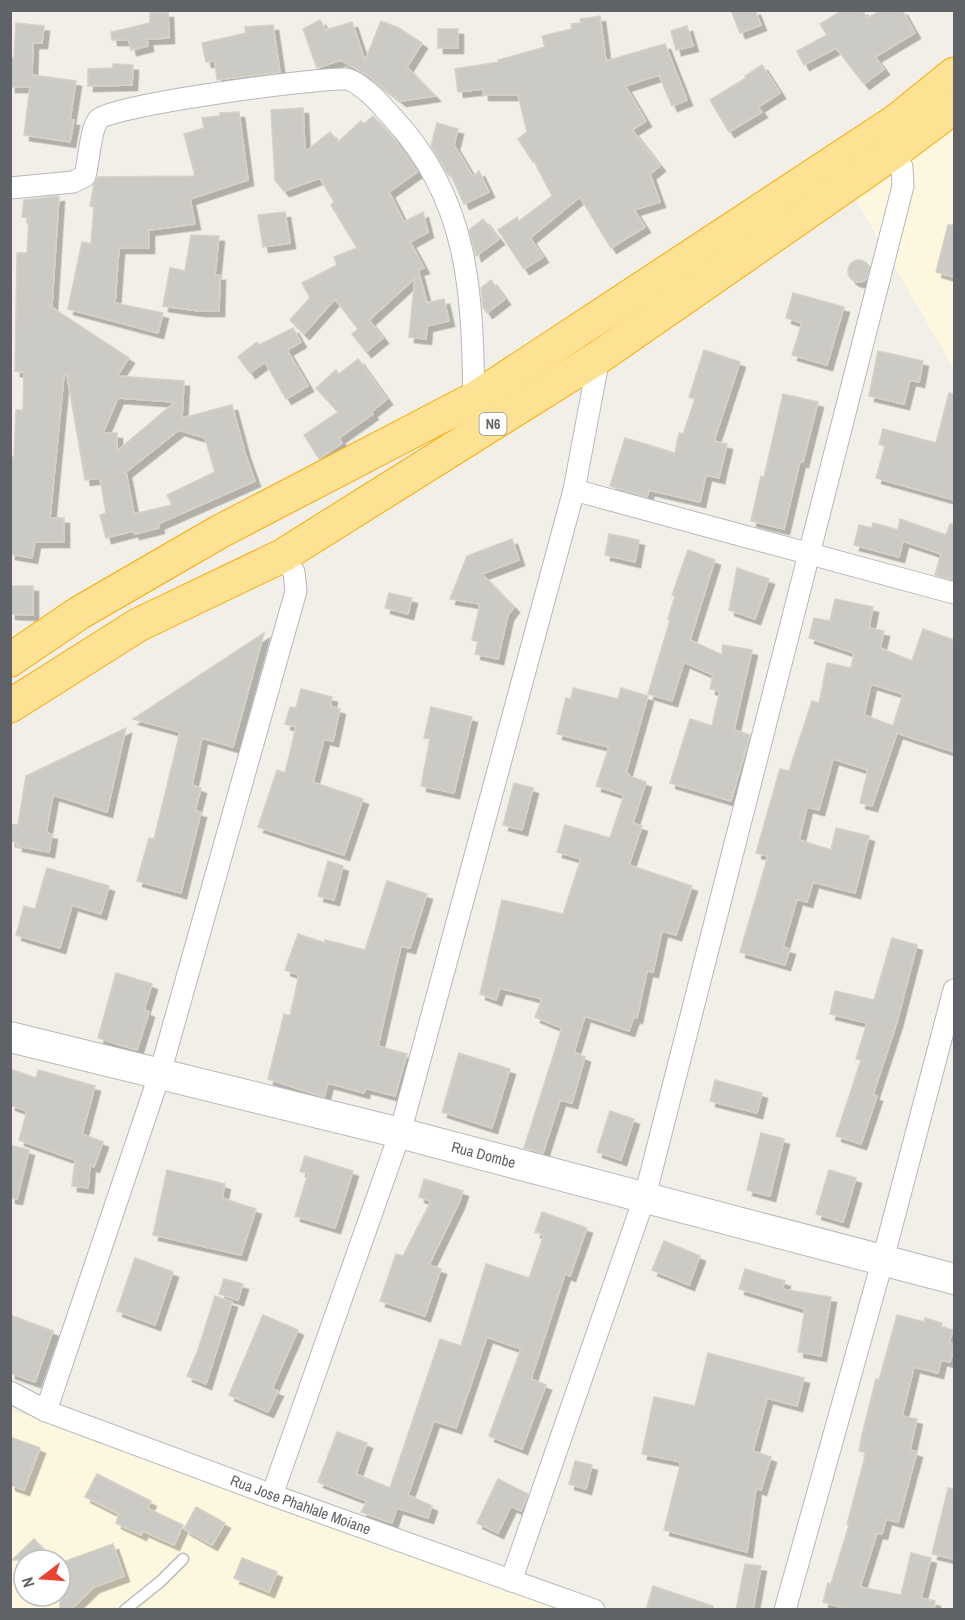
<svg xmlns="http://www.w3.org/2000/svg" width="965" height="1620" font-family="'Archivo Narrow',sans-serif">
<defs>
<filter id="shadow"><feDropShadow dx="5.5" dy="5.5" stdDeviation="0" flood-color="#0004"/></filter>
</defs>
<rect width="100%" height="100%" fill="#f1efe8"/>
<g fill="#fef7e0" fill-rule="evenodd">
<path d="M954,100V369L850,190Z"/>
<path d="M11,1411L37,1417L579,1610H11ZM24,1560H60V1596H24Z"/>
</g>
<g fill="#cccac5" stroke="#d6d1c6" stroke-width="1.5" fill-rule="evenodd" filter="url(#shadow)">
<path d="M731,10H755L761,25L740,33Z"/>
<path d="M843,10H862L867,18L882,10H902L915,33L875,57L884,69L864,84L836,48L804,65L797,51L827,35L820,24Z"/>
<path d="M168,12L169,38L147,39L148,46L131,50L129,40H112L111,32L150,23V13Z"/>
<path d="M600,16L606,61L665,44L687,100L672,106L659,75L625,86L646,121L632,130L660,166L650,174L660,202L634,210L645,227L611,248L580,197L530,238L543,257L524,269L498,230L517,217L519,221L552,196L534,161L533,162L518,139L527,132L518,95H483V89L458,92L455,69L499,62L498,60L545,47L542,36L572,29L571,24L581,23L580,19Z"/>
<path d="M320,20L326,30L352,22L365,61L381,21L399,28L422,43L407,67L435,96L401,101L367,75L341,60L317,68L303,29Z"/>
<path d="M16,23L44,26L42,43H33L32,75L76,81L70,120H74L70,142L24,135L30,87H10V58H14Z"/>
<path d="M273,25L280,72L217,80L215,61L206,62L202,43L246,33L245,27Z"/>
<path d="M687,26L693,46L676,50L671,31Z"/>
<rect x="438" y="29" width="20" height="19"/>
<path d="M113,64L133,65L132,85L88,86V69L113,68Z"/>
<path d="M762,65L780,93L758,107L762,112L729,132L710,100L746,78L745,76Z"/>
<path d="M303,108L305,152L330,132L338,142L361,121L364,124L373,116L393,138L417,172L389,192L404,222L423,212L428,232L410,242L424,268L418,270L427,303L444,299L449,321L427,326L426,339L409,337L415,278L366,323L369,320L383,338L366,352L352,334L358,329L335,299L304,334L290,320L310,298L302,283L337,265L334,257L357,248L331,205L334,202L320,178L284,191L275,180L271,110Z"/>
<path d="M239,112L248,180L190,199L195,224L149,230V248H119L115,303L163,313L158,333L68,309L82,242L91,244L94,207L90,206L94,185L98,177L195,176L184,134L204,128L202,118L220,116V113Z"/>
<path d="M437,123L458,129L454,145L473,177L479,171L489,192L464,204L451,175L449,176L431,146Z"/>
<path d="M59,196L52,305L45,303L129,358L117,376L184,381L182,418L232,405L245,453L255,481L158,524L159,528L134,534L133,531L106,538L100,515L106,513L100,478L85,480L67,375H64L50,518H64V542H35L32,558L10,554V457H14L16,410H23L24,372L15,371L17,253H27L29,218L22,217L24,200ZM118,398L175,402L117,451V433H103ZM179,430L205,438L215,472L167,495L172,505L134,514L126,472Z"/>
<path d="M285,212L290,243L263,247L258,215Z"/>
<path d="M483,219L499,239L476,256L469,230Z"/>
<path d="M948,225H954V277L936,272Z"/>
<path d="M191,235L219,236L215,275H220L219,311H199L163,306L170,268L185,271Z"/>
<circle cx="859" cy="271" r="11"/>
<path d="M491,280L505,299L487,313L483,307L481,288Z"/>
<path d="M793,293L844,307L827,365L792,355L802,323L786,318Z"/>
<path d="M293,328L301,342L287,350L308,386L286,399L265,362L250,373L238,357L257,342L259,345Z"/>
<path d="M704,350L740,362L714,441L727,444L719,478L706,475L700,502L649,490L647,497L610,486L625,438L675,453L679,433L683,434L695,399L689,397Z"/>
<path d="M878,351L923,361L919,382L910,380L904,404L869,396Z"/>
<path d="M358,359L387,399L371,412L373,414L339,438L342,443L319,459L304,435L338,412L316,388L336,370L339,374Z"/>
<path d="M949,393L954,394V500L876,478L885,446L879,444L883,429L936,443Z"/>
<path d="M783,394L818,402L803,462L800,461L784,529L751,521L761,476L764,477Z"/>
<path d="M900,519L946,535L950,524H954V580L935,575L941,554L903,541L899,557L854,545L859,525L872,528L873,523L898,530Z"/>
<path d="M609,534L639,540L635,562L605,555Z"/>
<path d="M512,539L519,560L482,574L514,607L508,615L498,659L475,654L478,642L472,640L480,604L450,599L467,556Z"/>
<path d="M688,550L715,560L690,640L722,655L723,645L752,650L734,730L750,735L731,801L670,783L690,719L712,726L720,691L710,689L713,675L684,662L672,701L648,694L670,620L668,619L675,596L672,595Z"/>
<path d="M737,568L769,579L755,619L729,610Z"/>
<path d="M10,586H33V615L10,614Z"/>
<path d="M389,593L412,598L408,614L385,608Z"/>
<path d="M835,599L873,607L869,628L884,631L880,648L912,661L923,629L954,640V752L897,733L872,806L860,803L868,770L833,759L819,810L807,807L799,840L831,850L836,828L869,836L855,893L813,882L807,902L797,899L783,947L790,949L785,965L740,952L768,856L756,853L780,769L789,771L812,701L819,703L827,663L851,668L854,653L809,638L814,618L830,621ZM871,684L903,694L893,726L864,715Z"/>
<path d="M264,633L233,747L202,738L192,785L201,788L195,811L201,812L181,893L137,881L149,838L154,839L180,732L133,719Z"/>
<path d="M573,688L618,699L621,688L648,696L626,773L629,774V776L646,782L633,823L642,826L629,865L692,886L676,935L662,931L653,972L647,971L637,1018L634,1017L629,1031L585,1016L574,1052L585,1057L572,1103L560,1100L543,1153L524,1148L562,1028L535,1017L542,999L500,988L496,1000L480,994L502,900L563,914L581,859L557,852L565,825L610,838L624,795L596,786L609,747L557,734L566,698L571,699Z"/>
<path d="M301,689L332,697L330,706L340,709L333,741L324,739L313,782L363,799L344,855L258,827L277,770L285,773L296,727L285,724L290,707L296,708Z"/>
<path d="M431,707L472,717L454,793L421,786L430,739L424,738Z"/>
<path d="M126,728L107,812L53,795L46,833L52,834L49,852L17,846L18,843L10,841V824L18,825L26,776Z"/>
<path d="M514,783L533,788L522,830L503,825Z"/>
<path d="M328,861L343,866L334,900L318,896Z"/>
<path d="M47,868L109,886L101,914L72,905L60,948L16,935L24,906L35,909Z"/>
<path d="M387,881L427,894L410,948L401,946L378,1046L407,1054L395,1096L365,1088L364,1093L328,1083L324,1097L268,1079L284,1014L290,1016L299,975L285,970L298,934L325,943V940L365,950Z"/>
<path d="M892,938L917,945L897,1022L873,1095L877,1096L861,1144L836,1136L861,1060L856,1059L867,1023L830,1014L835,991L874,1000Z"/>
<path d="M116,973L152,984L144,1010L149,1012L137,1050L98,1038Z"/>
<path d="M459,1053L510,1069L492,1128L442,1112Z"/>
<path d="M10,1069L36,1078L38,1070L95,1086L82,1134L103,1142L94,1167L90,1165L88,1188L72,1186L75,1160L19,1140L27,1111L10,1105Z"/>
<path d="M715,1080L762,1093L757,1113L710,1101Z"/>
<path d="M610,1111L634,1119L621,1160L597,1152Z"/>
<path d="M761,1133L784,1139L770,1196L747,1190Z"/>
<path d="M10,1145L29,1150L17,1199L10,1198Z"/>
<path d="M305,1156L353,1171L335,1228L295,1216L308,1174L300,1171Z"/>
<path d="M167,1170L225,1184L222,1198L256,1209L241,1255L153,1235Z"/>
<path d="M829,1170L856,1178L843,1222L816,1214Z"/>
<path d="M424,1179L463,1191L459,1203L429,1265L441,1269L425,1316L380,1301L396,1254L403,1256L431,1201L419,1197Z"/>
<path d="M542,1212L587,1228L570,1276L565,1274L531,1379L546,1385L522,1449L489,1436L521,1349L487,1337L456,1428L434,1421L408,1495L432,1506L428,1518L397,1508L392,1523L361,1512L367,1501L318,1482L337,1432L367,1443L356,1474L390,1488L440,1339L461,1346L486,1264L529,1278L544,1235L535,1232Z"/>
<path d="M664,1241L700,1256L689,1285L652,1270Z"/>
<path d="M135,1258L173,1272L155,1325L117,1311Z"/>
<path d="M745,1269L785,1281L782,1289L831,1297L821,1356L798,1352L805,1309L739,1289Z"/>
<path d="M224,1279L243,1284L238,1300L219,1294Z"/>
<path d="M215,1296L232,1302L206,1384L187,1376L198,1350Z"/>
<path d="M10,1315L53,1331L35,1382L10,1373Z"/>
<path d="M263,1315L298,1330L272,1389L278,1391L268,1412L229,1395Z"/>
<path d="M897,1315L924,1322L925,1318L942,1323L941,1327L953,1330L949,1343L954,1344V1348L950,1362L941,1360L938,1373L914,1367L902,1416L917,1419L910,1450L917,1452L898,1522L886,1519L882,1534L877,1533L860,1587L901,1595L911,1553L931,1558L921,1598L935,1601L934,1610H851L823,1602L828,1583L831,1584L849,1525L847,1524L866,1453L859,1451L862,1435L876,1379L879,1380Z"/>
<path d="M708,1353L804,1378L797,1406L767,1398L753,1451L771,1457L761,1490L756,1488L747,1552L664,1530L681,1462L642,1454L654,1397L695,1406Z"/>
<path d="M10,1437L40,1448L24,1490L10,1485Z"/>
<path d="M575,1461L592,1465L586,1489L569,1484Z"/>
<path d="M97,1474L151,1501L147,1508L183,1525L174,1545L143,1531L141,1535L116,1523L119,1514L85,1497Z"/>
<path d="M498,1479L528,1494L521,1511L511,1506L498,1533L477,1523Z"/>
<path d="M948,1488L954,1489V1559L932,1554Z"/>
<path d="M196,1507L225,1523L212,1545L184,1529Z"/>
<path d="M34,1539L53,1560H12Z"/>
<path d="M113,1544L124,1576L94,1587L70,1610H60V1563Z"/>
<path d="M242,1558L277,1572L269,1592L234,1578Z"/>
<path d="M745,1564L761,1566L753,1610H736Z"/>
<path d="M653,1586L713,1606V1610H646Z"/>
</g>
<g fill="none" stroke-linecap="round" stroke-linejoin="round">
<g stroke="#b5b8bc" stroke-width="13">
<path id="lane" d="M125,1610L161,1581L183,1559"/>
</g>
<g stroke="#b5b8bc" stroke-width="23">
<g id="street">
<path d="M10,188L73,182L85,176C89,162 90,128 99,119C113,105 315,78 345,79C352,79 362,87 368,92C377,99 385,110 393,118C470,201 472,293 474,399"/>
<path d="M574,490L954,593"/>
<path id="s1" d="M10,1392L46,1411L272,1495L594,1610"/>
<path d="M46,1411L160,1073L296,591L294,572L282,556"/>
<path d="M272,1495L400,1133L574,490L599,357"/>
<path d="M511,1581L645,1196L903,186L902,167L894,152"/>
<path d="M785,1610L883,1259L954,990"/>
</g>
</g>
<g stroke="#b6babf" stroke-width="32">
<g id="secondary">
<path id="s2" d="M10,1037L400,1133L954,1279"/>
</g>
</g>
<g stroke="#f9ab00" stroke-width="35">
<g id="highway">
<path d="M10,660L79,613L219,532L474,399L896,121L954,74"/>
<path d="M10,706L138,625L282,556L599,357L894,152L954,107"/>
</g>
</g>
<use href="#lane" stroke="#fff" stroke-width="10"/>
<use href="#street" stroke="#fff" stroke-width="21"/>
<use href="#secondary" stroke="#fff" stroke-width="30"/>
<use href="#highway" stroke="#fde293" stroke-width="33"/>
</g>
<g text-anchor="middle" stroke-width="4.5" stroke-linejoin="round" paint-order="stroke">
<rect fill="#fff" stroke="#8f9295" stroke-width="1.5" x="479.5" y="413" width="27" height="22" rx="4.5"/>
<g font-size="14" font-weight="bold" fill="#5f6368">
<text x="493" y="429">N6</text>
</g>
<g font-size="15" fill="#5f6368" stroke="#fff">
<text dy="5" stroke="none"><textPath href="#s2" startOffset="488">Rua Dombe</textPath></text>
<text dy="5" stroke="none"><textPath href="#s1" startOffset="312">Rua Jose Phahlale Moiane</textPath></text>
</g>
</g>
<rect width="965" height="1620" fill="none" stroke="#5f6368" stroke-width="24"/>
<g transform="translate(42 1578) rotate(253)"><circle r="28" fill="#ffffff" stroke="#bfc1c3" stroke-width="1.5"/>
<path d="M0-4.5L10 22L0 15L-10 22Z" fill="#ea4335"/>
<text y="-9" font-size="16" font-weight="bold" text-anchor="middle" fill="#5f6368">N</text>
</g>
</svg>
